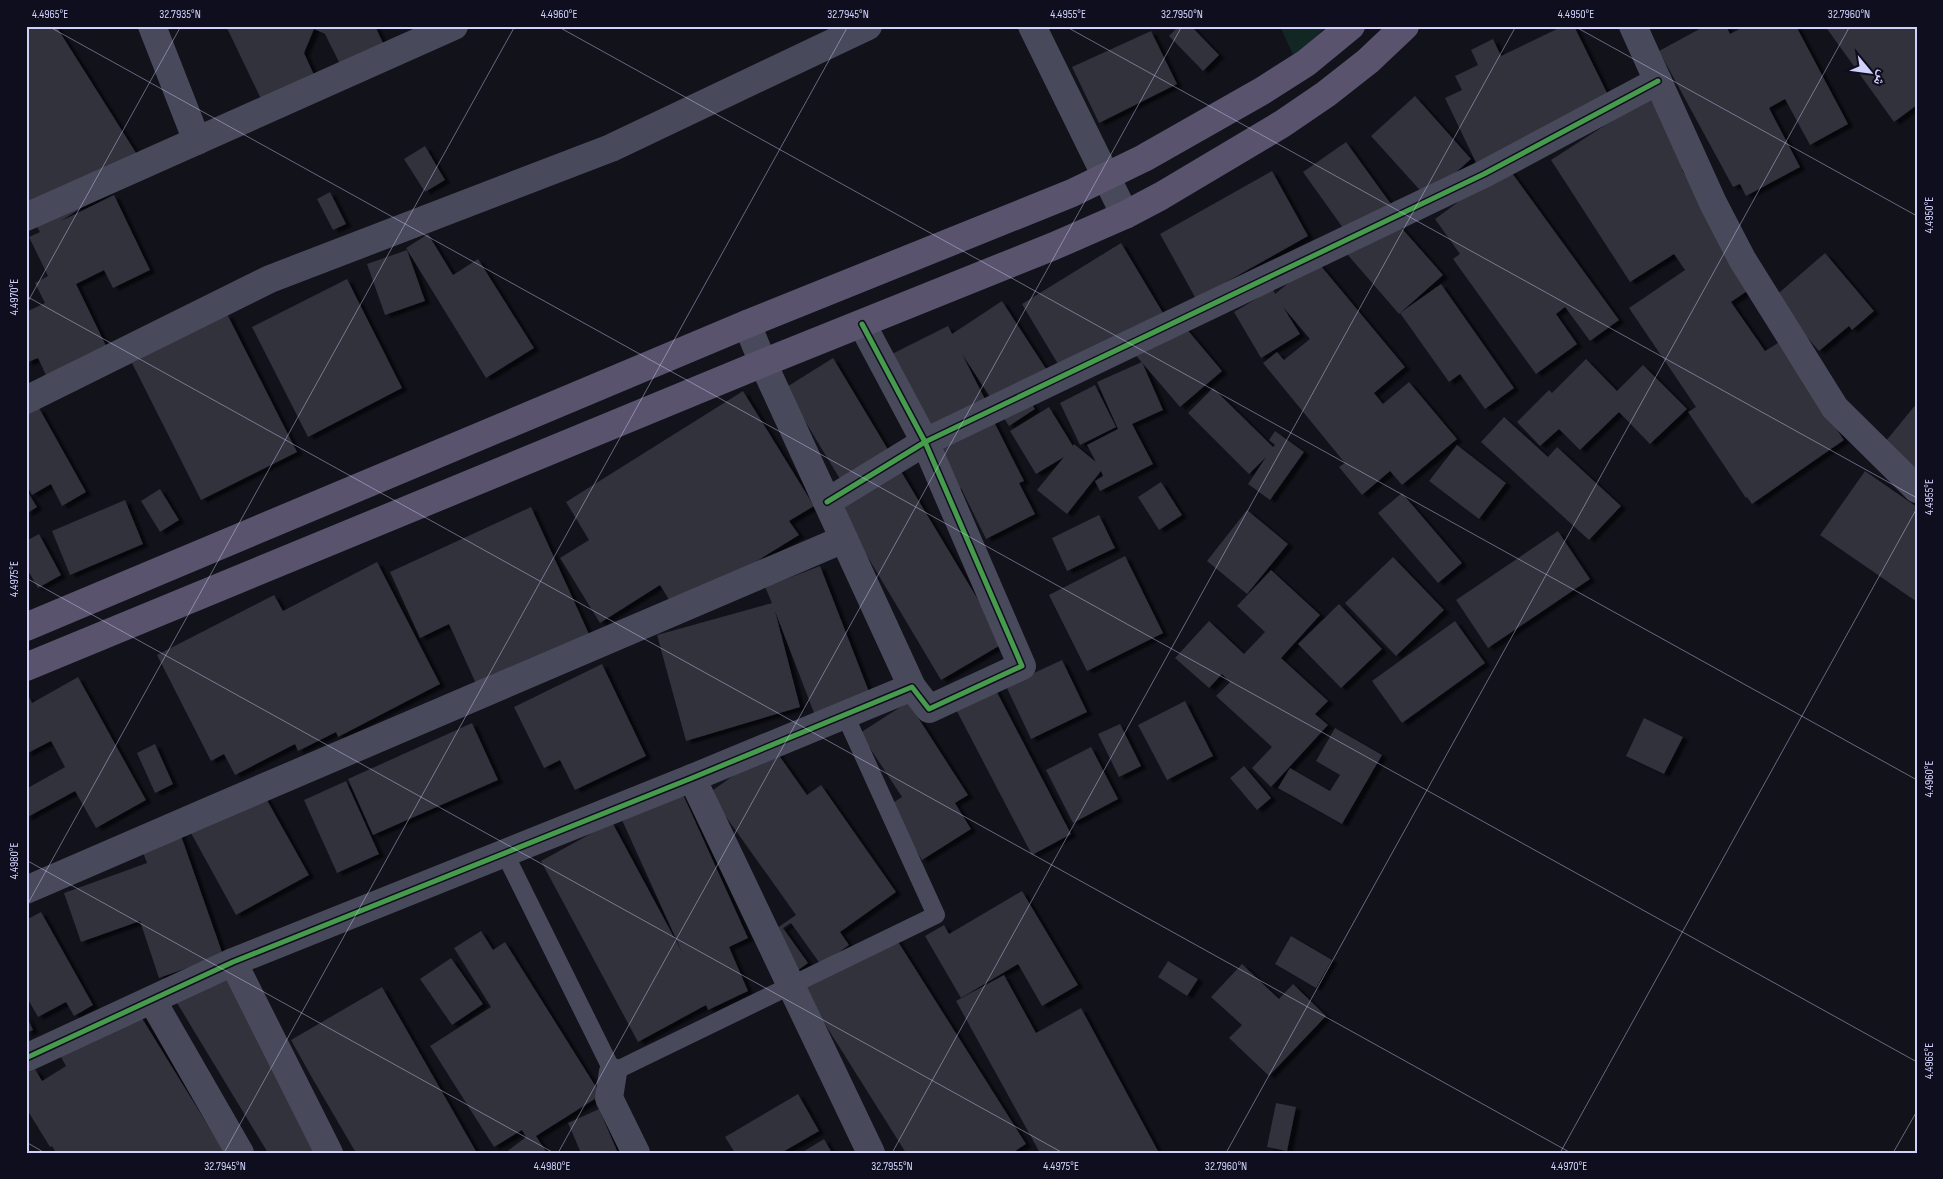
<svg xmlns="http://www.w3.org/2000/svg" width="1943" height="1179" font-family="'Sofia Sans Condensed','Noto Naskh Arabic',sans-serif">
<defs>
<filter id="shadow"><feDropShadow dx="5.5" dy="3" stdDeviation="1" flood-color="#0009"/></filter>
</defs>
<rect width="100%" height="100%" fill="#12121b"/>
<path fill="#122623" d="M1280,26H1327L1294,57Z"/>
<g fill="#30303e" filter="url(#shadow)">
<path d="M26,26H56L145,167L61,221L114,195L150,270L113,288L104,270L76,284L110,354L50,384L38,358L26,363V312L45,303L35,283L48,276L29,237L40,232L26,209Z"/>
<path d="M226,26H375L383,43L340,64L325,34L314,29L304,53L315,77L263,103Z"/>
<path d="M1179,26H1191L1219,55L1203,71L1169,36Z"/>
<path d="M1563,26H1574L1608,95L1479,169L1445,98L1462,90L1455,76L1478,65L1471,50L1493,39L1501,56Z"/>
<path d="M1705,26H1726L1730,34L1745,26H1796L1848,124L1810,145L1785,99L1769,108L1800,167L1746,196L1740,184L1733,187L1659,51Z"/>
<path d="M1825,26H1917V105L1894,122Z"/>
<path d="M1151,31L1177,84L1099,123L1072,67Z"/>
<path d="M1415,96L1471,159L1427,198L1371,136Z"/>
<path d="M1649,97L1692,163L1682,170L1756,285L1731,302L1765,351L1778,343L1844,440L1752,504L1747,497L1746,498L1688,412L1696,407L1629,308L1685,270L1674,254L1630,282L1551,160Z"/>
<path d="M1346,142L1396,211L1353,242L1303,172Z"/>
<path d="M425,146L445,180L425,192L404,159Z"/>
<path d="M1507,166L1619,320L1590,341L1565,307L1556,314L1577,344L1536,374L1453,259L1460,254L1435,219Z"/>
<path d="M1272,171L1308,236L1196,299L1160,234Z"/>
<path d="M330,192L346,224L333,230L317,199Z"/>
<path d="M1391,216L1443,275L1399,314L1347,254Z"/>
<path d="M428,234L453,275L478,259L534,348L486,378L406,248Z"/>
<path d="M1121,243L1163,313L1064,374L1022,304Z"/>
<path d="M407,250L425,301L385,315L367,264Z"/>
<path d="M1825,253L1874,311L1852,330L1849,326L1819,351L1773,298Z"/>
<path d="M1316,260L1405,367L1374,393L1383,404L1409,382L1457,439L1402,485L1390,471L1362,495L1339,467L1345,463L1263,363L1277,352L1284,360L1310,339L1283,307L1300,334L1261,358L1234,312L1273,289L1275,294Z"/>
<path d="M347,279L402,388L308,437L252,327Z"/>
<path d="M1441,284L1514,388L1485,409L1460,374L1449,382L1400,313Z"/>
<path d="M1002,301L1052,378L1026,396L1035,409L1009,426L962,354L988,405L986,406L1024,481L1019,483L1035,514L986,539L961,488L943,497L892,354L948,326L952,334Z"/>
<path d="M227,314L297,452L201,500L132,363Z"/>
<path d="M1175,315L1222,371L1180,407L1132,351Z"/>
<path d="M833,358L1004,643L941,680L829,492L843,484L785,388Z"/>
<path d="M1586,359L1617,391L1643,365L1687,409L1650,444L1619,412L1580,450L1559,429L1540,446L1517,422L1549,390L1552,393Z"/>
<path d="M1142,362L1163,410L1132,424L1153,464L1100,491L1095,481L1103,476L1101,471L1067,514L1037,490L1064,457L1036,474L1010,431L1049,407L1073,446L1074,444L1096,462L1087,445L1118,429L1097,382Z"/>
<path d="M1095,385L1116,427L1080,445L1060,403Z"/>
<path d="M1213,388L1273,447L1275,445L1269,440L1275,431L1304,452L1270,500L1248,484L1266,457L1249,474L1188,413Z"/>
<path d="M743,391L814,506L789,521L799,535L676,611L660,585L600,623L560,558L589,540L566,502Z"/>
<path d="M1917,403V477L1881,447Z"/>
<path d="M39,408L86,492L62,506L51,484L32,495L26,484V415Z"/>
<path d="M1504,417L1548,457L1557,447L1621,506L1589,540L1481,442Z"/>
<path d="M1457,445L1506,483L1479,519L1429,481Z"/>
<path d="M1865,471L1917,507V602L1820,535Z"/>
<path d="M1161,482L1182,515L1159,530L1138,497Z"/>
<path d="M26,489L37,507L26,514Z"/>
<path d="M160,489L179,520L160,532L141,501Z"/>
<path d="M1402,493L1462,563L1438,583L1378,513Z"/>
<path d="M125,500L143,544L70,575L52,531Z"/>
<path d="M531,507L589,634L477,686L449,624L420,638L390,572Z"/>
<path d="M1247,510L1288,544L1247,594L1207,561Z"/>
<path d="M1099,515L1115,548L1067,571L1052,538Z"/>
<path d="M1558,531L1590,579L1488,648L1456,600Z"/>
<path d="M39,534L61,575L38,588L26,567V541Z"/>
<path d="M1125,556L1163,633L1087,671L1049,595Z"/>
<path d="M1393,557L1444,610L1396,656L1345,603Z"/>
<path d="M377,562L440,684L338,737L336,732L298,751L295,744L235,775L224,754L211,761L157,655L274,595L283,611Z"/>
<path d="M820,566L871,697L814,713L775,611L800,707L686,741L657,635L772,603L765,587Z"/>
<path d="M1271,570L1320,615L1281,658L1328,701L1315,714L1328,725L1271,787L1252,768L1272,747L1216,696L1230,682L1222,674L1209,688L1175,658L1209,621L1244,654L1265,632L1237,606Z"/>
<path d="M1339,604L1382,649L1341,688L1298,644Z"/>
<path d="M1455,621L1485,663L1402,723L1372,681Z"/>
<path d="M1062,660L1087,712L1031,739L1006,686Z"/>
<path d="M602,664L646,756L575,790L560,760L544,768L514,707Z"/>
<path d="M78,677L146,800L96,828L75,791L26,818V789L65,767L51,741L26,754V698L29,697L32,703Z"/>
<path d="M989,677L1071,834L1032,855L950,698Z"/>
<path d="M1185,701L1213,756L1167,780L1138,725Z"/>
<path d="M908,702L968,795L955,803L971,829L922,860L888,806L902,797L860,733Z"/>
<path d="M1644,718L1683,737L1664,774L1626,756Z"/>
<path d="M472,723L498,780L373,835L348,779Z"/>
<path d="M1120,724L1141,766L1119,777L1098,734Z"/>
<path d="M1335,728L1382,755L1342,824L1278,788L1290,768L1330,791L1340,775L1316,761Z"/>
<path d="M155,744L173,784L155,793L137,753Z"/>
<path d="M773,747L807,795L821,785L896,892L840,932L849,945L821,965L791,923L783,928L808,963L794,973L767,935L796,915L709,793Z"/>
<path d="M1091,747L1118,799L1073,823L1046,770Z"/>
<path d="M1244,766L1271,798L1257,810L1230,778Z"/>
<path d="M346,781L379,854L337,873L304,800Z"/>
<path d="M681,790L748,938L729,947L748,991L708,1010L706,1005L638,1042L541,861L612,822L682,952L621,818Z"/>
<path d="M263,793L309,875L236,915L191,833Z"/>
<path d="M179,830L223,955L159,978L140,921L81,942L64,893L147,863L140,845Z"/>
<path d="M1022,891L1078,985L1042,1006L1018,964L961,998L925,936L944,925L949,934Z"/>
<path d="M41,912L93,1005L74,1016L66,1002L38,1017L26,996V920Z"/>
<path d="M890,929L1026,1144L1012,1153H906L801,986Z"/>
<path d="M481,931L493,950L505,942L601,1095L536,1136L547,1153H505L526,1137L522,1130L494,1147L430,1046L491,1007L454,948Z"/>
<path d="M1291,936L1332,960L1316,988L1275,964Z"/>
<path d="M451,958L483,1004L452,1025L420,979Z"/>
<path d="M1168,961L1198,979L1187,996L1158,977Z"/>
<path d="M1242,964L1279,999L1293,984L1326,1016L1269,1076L1229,1038L1242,1025L1211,997Z"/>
<path d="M223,967L336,1153H268L174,998Z"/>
<path d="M1004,975L1036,1033L1081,1008L1159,1153H1040L956,1001Z"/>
<path d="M382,987L477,1153H356L311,1076L291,1040Z"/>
<path d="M137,1010L225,1153H56L52,1146L50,1147L26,1108V1074L35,1069L42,1081L66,1066L61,1057Z"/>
<path d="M26,1015L33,1030L26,1033Z"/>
<path d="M798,1094L819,1131L781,1153H735L725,1137Z"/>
<path d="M1276,1103L1296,1107L1287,1151L1267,1147Z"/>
<path d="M599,1109L618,1153H581L568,1123Z"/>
<path d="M824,1139L832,1153H801Z"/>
</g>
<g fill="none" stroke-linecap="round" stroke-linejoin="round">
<path stroke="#48495b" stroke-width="18" d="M505,854L613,1072L936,915L845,715"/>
<g stroke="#48495b" stroke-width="28">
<path d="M152,26L197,141"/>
<path d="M1032,26L1125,215"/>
<path d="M1633,26L1713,203L1742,259L1835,408L1917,489"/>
<path d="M26,217L454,26"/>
<path d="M747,324L763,363L912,687"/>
<path d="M26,400L270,279L611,148L868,26"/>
<path d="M827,502L925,442L1484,174L1658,81"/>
<path d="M692,778L871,1153"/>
<path d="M26,890C298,771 573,658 844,539"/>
<path d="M233,962L329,1153"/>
<path d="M152,1000L240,1153"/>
<path d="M26,1058L233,962L692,778L912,687L929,709L1022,666L925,442L862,324"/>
<path d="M613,1072L609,1098L636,1153"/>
</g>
<g stroke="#59536d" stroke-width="28">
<path d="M26,627L747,324L1072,193L1144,158L1262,91L1306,63L1351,26"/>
<path d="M26,667L763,363L1054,246L1125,215L1161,196L1282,124L1326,94L1368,61L1405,26"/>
</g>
<g stroke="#0f0e1f" stroke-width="8">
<g id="cycleway">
<path d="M827,502L925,442L1484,174L1658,81"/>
<path d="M26,1058L233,962L692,778L912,687L929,709L1022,666L925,442L862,324"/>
</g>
</g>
<use href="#cycleway" stroke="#469c4c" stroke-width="5"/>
</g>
<path fill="none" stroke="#d0d2fb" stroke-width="1" stroke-opacity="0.45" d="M48,26L1917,1062M557,26L1917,780M1065,26L1917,498M1574,26L1917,216M26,296L1571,1153M26,305L181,26M26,578L1063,1153M26,860L554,1153M26,907L515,26M26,1142L45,1153M224,1153L848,26M558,1153L1182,26M892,1153L1516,26M1226,1153L1850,26M1560,1153L1917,508M1893,1153L1917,1111"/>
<rect width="1943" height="1179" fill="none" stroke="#0f0e1f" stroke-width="55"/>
<g transform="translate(1870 72) rotate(119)" stroke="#0f0e1f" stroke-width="4" paint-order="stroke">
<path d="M0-4L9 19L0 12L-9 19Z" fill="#d0d2fb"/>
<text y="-8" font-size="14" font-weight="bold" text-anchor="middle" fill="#d0d2fb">ش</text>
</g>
<rect x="28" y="28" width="1888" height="1124" fill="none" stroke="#d0d2fb" stroke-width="2"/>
<g font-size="12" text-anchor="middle" fill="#d0d2fb">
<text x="50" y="18">4.4965°E</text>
<text x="180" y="18">32.7935°N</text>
<text x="559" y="18">4.4960°E</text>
<text x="848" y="18">32.7945°N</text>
<text x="1068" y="18">4.4955°E</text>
<text x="1182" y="18">32.7950°N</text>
<text x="1576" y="18">4.4950°E</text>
<text x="1849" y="18">32.7960°N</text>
<text transform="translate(1929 215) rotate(-90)" y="4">4.4950°E</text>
<text transform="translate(14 297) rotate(-90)" y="4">4.4970°E</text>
<text transform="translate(1929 497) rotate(-90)" y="4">4.4955°E</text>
<text transform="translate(14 579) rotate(-90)" y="4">4.4975°E</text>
<text transform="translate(1929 779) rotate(-90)" y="4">4.4960°E</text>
<text transform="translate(14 861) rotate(-90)" y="4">4.4980°E</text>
<text transform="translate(1929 1061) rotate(-90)" y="4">4.4965°E</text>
<text x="225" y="1170">32.7945°N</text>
<text x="552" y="1170">4.4980°E</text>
<text x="892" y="1170">32.7955°N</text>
<text x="1061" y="1170">4.4975°E</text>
<text x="1226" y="1170">32.7960°N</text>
<text x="1569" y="1170">4.4970°E</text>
</g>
</svg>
